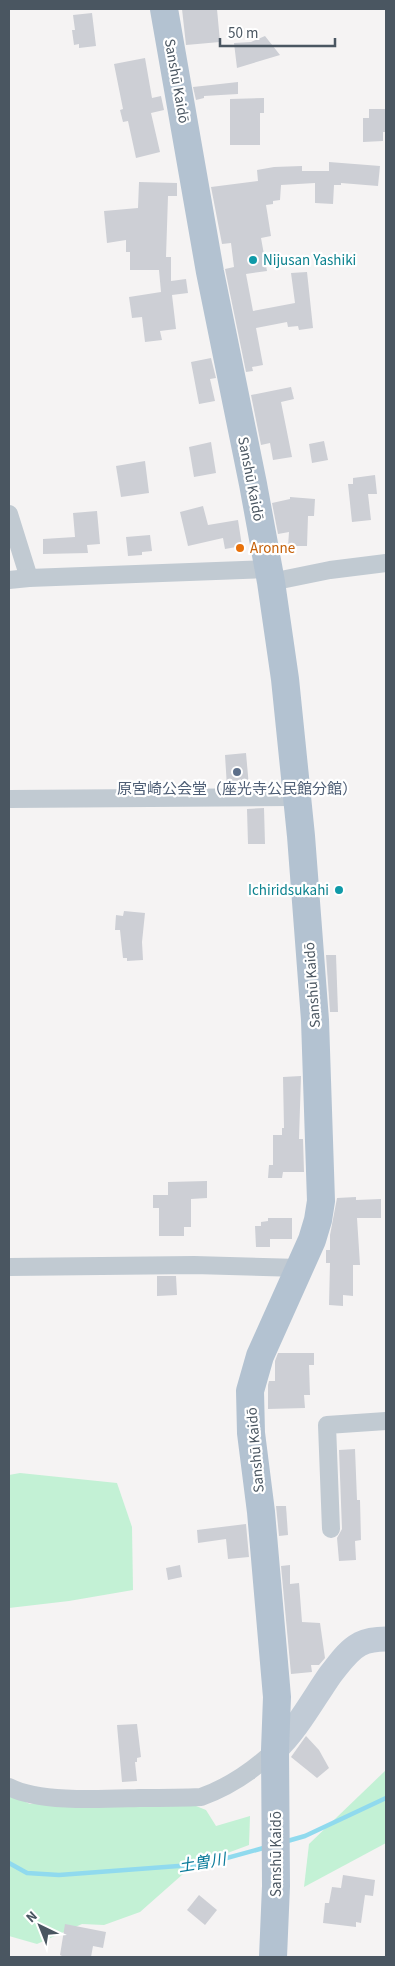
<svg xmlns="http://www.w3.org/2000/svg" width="395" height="1966" font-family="'Source Sans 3','Noto Sans JP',sans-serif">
<rect width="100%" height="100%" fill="#f5f3f3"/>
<g fill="#c3f1d5">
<path d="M20,1473L117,1483L132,1527L133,1590L69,1601L9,1608V1475Z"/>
<path d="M386,1770V1843L304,1887L309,1844Z"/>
<path d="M9,1794L30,1804L88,1795L191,1804L206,1810L216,1826L250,1816L249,1845L214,1858L183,1874L140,1912L104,1925L82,1924L37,1944L9,1936Z"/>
</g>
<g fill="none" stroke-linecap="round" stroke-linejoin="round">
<g stroke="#90daee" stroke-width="4.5">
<path d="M284,1842L305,1836L386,1798"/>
<path d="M9,1863L27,1873L59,1875L205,1864L267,1847"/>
</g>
</g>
<g fill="#cdcfd5">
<path d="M182,9H217L220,42L186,45Z"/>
<path d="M92,13L96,46L79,48V44L74,45L72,30H75L73,15Z"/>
<path d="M265,36L280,55L237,68L234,43L251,42Z"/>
<path d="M145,58L152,98L161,96L164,110L151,113L160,152L136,158L128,121L123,122L120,110L123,109L114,64Z"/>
<path d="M238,82V94L204,96V98L196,100L193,87Z"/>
<path d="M264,98V113H260V145H230V99Z"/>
<path d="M369,109H386V132H383V141L363,142V118H369Z"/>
<path d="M329,162L380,166L378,186L341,183V185H334L333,204L315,203V183L281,185L280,200L273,201V204L266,205L271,236L261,238L267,271L246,274L253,311L295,303L291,273L307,272L313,328L299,330L298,326L288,327L287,322L256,328L263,365L252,367L253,371L246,372L225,269L234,267L231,243L222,244L211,187L258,181L257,170L274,167L302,166V171H329Z"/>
<path d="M139,182L177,183V196H168L166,257H171V281L186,279L188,293L172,295L176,329L160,331L162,340L145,342L142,317L132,318L129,297L161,292L159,270H130V252H126V240L107,243L104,211L138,208Z"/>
<path d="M211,358L216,378L210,379L215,401L199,404L191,362Z"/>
<path d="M291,387L294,399L281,402L292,457L273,460L270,443L261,445L251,395Z"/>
<path d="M324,441L328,460L312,463L309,444Z"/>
<path d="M211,442L216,473L194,477L189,447Z"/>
<path d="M145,461L149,493L121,497L116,466Z"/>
<path d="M375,475L377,494H368L371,520L352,522L348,484H353V478Z"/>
<path d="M290,497L315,499L314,516H308L307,546H288L289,532L278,534L272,503L290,499Z"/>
<path d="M203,506L208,525L238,520L242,546L225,549L223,538L188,546L180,512Z"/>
<path d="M97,511L100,544L87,545L88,553L43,554V539L75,537L73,513Z"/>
<path d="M150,535L152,551L142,552V555L128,556L126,537Z"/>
<path d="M246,753L249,787H227L225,755Z"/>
<path d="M264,808L265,844H248L247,809Z"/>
<path d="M124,911L145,913L142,942L143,960L127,961V958H123L120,930H115L116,915L123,916Z"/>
<path d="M326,955H336L338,1012H330Z"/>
<path d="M301,1076L299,1139H303L304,1172H283L282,1178H268L269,1165H273V1135H282V1128H284L283,1077Z"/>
<path d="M207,1181V1198L191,1199V1227H184V1236H159V1208H153V1195H168V1182Z"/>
<path d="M356,1197V1200L381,1199V1218H357L360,1265H353V1296L343,1295V1306L329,1305L330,1263H326V1250H330V1235L337,1198Z"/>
<path d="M268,1218H292V1239H270V1247H256L255,1226H261V1222L268,1221Z"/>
<path d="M157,1276H176L177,1295L157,1296Z"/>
<path d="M278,1353H314V1365H309L310,1395H304L305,1408L268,1409V1385L269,1381H275V1361Z"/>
<path d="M355,1449L357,1500H360L361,1540L355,1541L356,1560L339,1561L337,1538L342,1529L339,1450Z"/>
<path d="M276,1506H286L288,1535L279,1536Z"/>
<path d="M246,1524L249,1557L228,1559L226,1539L198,1543L197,1530Z"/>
<path d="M180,1565L182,1577L168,1580L166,1568Z"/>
<path d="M290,1565V1584L299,1583L302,1622L320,1623L325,1658L319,1665H311L312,1672L291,1674L281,1566Z"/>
<path d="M137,1724L141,1757L137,1758V1762H135L137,1781L122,1782L117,1725Z"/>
<path d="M306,1736L319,1750L329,1768L317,1778L291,1757Z"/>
<path d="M343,1875L375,1880L373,1896L365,1895L361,1923L356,1922V1927L323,1923L325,1903H329L332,1887L341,1888Z"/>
<path d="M199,1895L217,1910L205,1925L187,1910Z"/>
<path d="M65,1924L106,1932L103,1948L93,1946L91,1957H64L60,1955Z"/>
</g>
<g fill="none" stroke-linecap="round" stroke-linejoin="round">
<g stroke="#c1cad2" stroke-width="18">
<path d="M9,514L29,578"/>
<path d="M9,580L29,578L268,569"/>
<path d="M271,582L330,570L386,563"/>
<path d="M9,799L296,797"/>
<path d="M9,1267L194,1265L300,1268"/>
<path d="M331,1529L327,1425L386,1421"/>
<path d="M9,1787C40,1803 104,1799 139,1798C160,1798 180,1798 201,1797C229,1787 254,1770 275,1750"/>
</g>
<path stroke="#c1cbd6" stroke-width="25" d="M275,1750C296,1731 314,1698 330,1675C339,1664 347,1651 360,1644C368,1640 377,1639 386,1639"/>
<path stroke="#b3c2d1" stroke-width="28" d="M164,9L210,272L253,484L271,582L285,679L301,836L315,1020L321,1201L318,1220L312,1240L260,1356L250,1391L251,1433L261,1512L277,1697L275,1750L276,1886L273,1957"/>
</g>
<g fill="#0f9aa8" stroke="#fff" stroke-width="2">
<circle cx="253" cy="260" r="5"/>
<circle cx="339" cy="890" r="5"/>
</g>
<circle fill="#e8710a" stroke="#fff" stroke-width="2" cx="240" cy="548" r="5"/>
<circle fill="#5c6f8a" stroke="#fff" stroke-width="2" cx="237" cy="772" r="5"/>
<g text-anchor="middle" stroke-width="4.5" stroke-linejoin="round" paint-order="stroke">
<g font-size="15" fill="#4a5661" stroke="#fff">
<text transform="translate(177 81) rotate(80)" y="5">Sanshū Kaidō</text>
<text transform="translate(251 479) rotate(79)" y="5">Sanshū Kaidō</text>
<text transform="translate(312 985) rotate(-94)" y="5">Sanshū Kaidō</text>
<text transform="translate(255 1450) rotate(-95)" y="5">Sanshū Kaidō</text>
<text transform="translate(276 1854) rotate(-90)" y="5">Sanshū Kaidō</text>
</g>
<g font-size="15" fill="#0d838f" stroke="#fff" text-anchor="start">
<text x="263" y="265">Nijusan Yashiki</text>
<text x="329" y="895" text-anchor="end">Ichiridsukahi</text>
</g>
<g font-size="15" fill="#c56008" stroke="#fff" text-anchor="start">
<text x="250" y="553">Aronne</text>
</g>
<g font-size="15" fill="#4e5e75" stroke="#fff">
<text x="237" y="794">原宮崎公会堂（座光寺公民館分館）</text>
</g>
<g font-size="16" font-style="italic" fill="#0c7c9b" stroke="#fff">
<text transform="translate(202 1862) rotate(-9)" y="6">土曽川</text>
</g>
</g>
<rect width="395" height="1966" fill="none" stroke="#4a5661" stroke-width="20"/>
<g transform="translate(40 1926) rotate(317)" stroke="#ffffff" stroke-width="4" paint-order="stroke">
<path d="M0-4L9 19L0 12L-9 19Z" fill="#4a5661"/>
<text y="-8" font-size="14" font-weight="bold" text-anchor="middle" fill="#4a5661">N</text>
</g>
<path d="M220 38v8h115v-8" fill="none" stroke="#4a5661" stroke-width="2.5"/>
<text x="228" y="38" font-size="15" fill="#4a5661" stroke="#ffffff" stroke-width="4" paint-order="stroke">50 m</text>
</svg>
